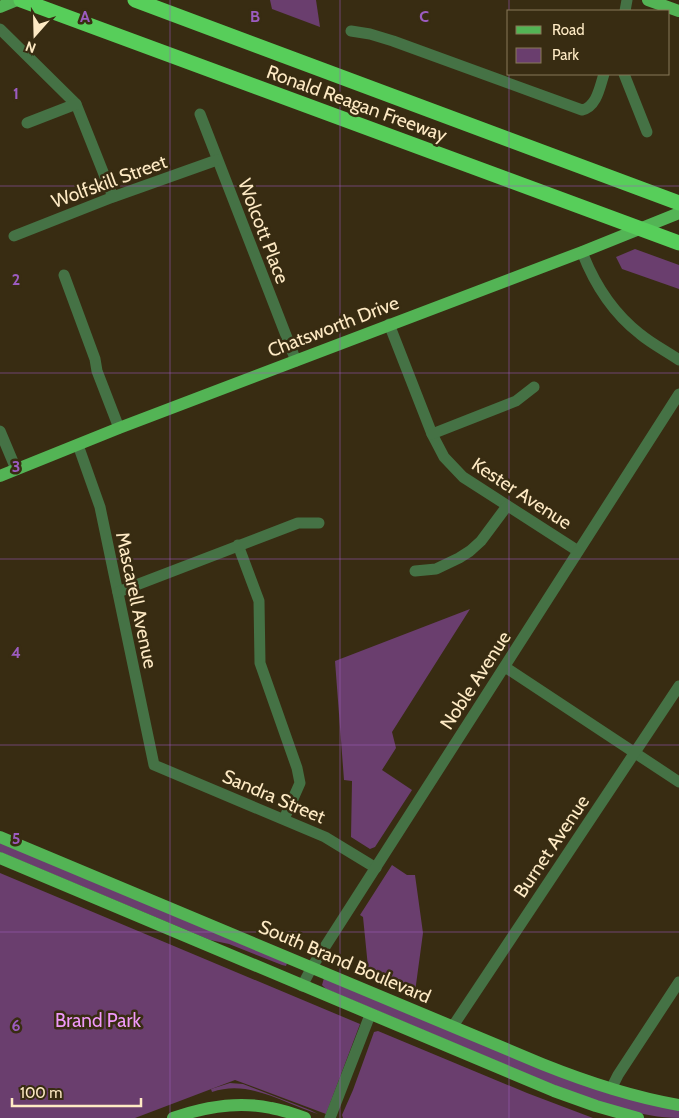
<svg xmlns="http://www.w3.org/2000/svg" width="679" height="1118" font-family="Cabin,sans-serif">
<rect width="100%" height="100%" fill="#382c12"/>
<g fill="#6a3e6e">
<path d="M270,0H316L320,27L272,9Z"/>
<path d="M635,249L679,265V289L622,269L616,257Z"/>
<path d="M470,609L392,732L396,748L382,770L412,790L375,847L370,849L351,837L352,781L344,780L335,661Z"/>
<path d="M0,842L287,963L286,966L282,965L229,944L210,940L0,852Z"/>
<path d="M392,865L407,875H415L423,933L415,992L365,971L366,967H368L363,917L360,915Z"/>
<path d="M0,873L360,1024L326,1114L235,1080L135,1118H0Z"/>
<path d="M324,978L679,1110V1118C641,1118 601,1102 565,1090L326,989L322,985Z"/>
<path d="M378,1031L527,1093L593,1118H343L342,1115L353,1090L374,1032Z"/>
<path d="M230,1083L243,1084L310,1110L318,1114C283,1103 249,1079 212,1092L211,1089Z"/>
</g>
<g fill="none" stroke-linecap="round" stroke-linejoin="round">
<g stroke="#457245" stroke-width="11">
<path d="M625,11L627,0"/>
<path d="M0,29L76,104L113,197"/>
<path d="M351,31L370,34L393,41L582,110C597,107 600,86 604,74"/>
<path d="M624,74L647,132"/>
<path d="M200,114L296,361"/>
<path d="M27,123L76,104"/>
<path d="M14,236L113,197L217,160"/>
<path d="M582,252C594,283 613,313 640,334C652,344 666,351 679,360"/>
<path d="M64,275L95,359L97,371L119,428"/>
<path d="M389,324L432,434L444,457L463,477L578,551"/>
<path d="M0,431L16,469"/>
<path d="M432,434L516,401L534,387"/>
<path d="M78,445L100,507L154,765L325,837L376,868"/>
<path d="M238,545L259,601L260,663L297,768L300,783L284,819"/>
<path d="M415,571L436,569L459,558L470,551L481,541L507,506"/>
<path d="M118,592L298,523H319"/>
<path d="M505,667L679,782"/>
<path d="M302,986L312,967L679,394"/>
<path d="M453,1026L679,686"/>
<path d="M611,1089L618,1075L679,982"/>
<path d="M330,1118L370,1015"/>
</g>
<g stroke="#53b455" stroke-width="12">
<path d="M648,0L679,11"/>
<path d="M0,7L17,0"/>
<path d="M0,476L119,428L582,252L679,213"/>
<path d="M0,837L542,1064C587,1082 632,1097 679,1105"/>
<path d="M0,858L554,1091L596,1106L638,1118"/>
<path d="M173,1118C204,1107 239,1101 271,1108C283,1110 294,1114 305,1118"/>
</g>
<g stroke="#57ce5a" stroke-width="15">
<path d="M21,0L679,243"/>
<path d="M135,0L679,203"/>
</g>
</g>
<path fill="none" stroke="#9c5cc0" stroke-width="1" stroke-opacity="0.55" d="M170,0V1118M340,0V1118M509,0V11M509,74V1118M0,186H679M0,373H679M0,559H679M0,745H679M0,932H679"/>
<g text-anchor="middle" stroke-width="5" stroke-linejoin="round" paint-order="stroke">
<g font-size="19" fill="#feeac4" stroke="#382c12">
<text transform="translate(357 103) rotate(20)" y="7">Ronald Reagan Freeway</text>
<text transform="translate(109 181) rotate(-20)" y="7">Wolfskill Street</text>
<text transform="translate(264 231) rotate(69)" y="7">Wolcott Place</text>
<text transform="translate(333 326) rotate(-21)" y="7">Chatsworth Drive</text>
<text transform="translate(522 493) rotate(33)" y="7">Kester Avenue</text>
<text transform="translate(137 600) rotate(78)" y="7">Mascarell Avenue</text>
<text transform="translate(475 680) rotate(-57)" y="7">Noble Avenue</text>
<text transform="translate(274 796) rotate(23)" y="7">Sandra Street</text>
<text transform="translate(551 846) rotate(-56)" y="7">Burnet Avenue</text>
<text transform="translate(345 961) rotate(23)" y="7">South Brand Boulevard</text>
</g>
<g font-size="19" fill="#f099f9" stroke="#382c12">
<text x="98" y="1027">Brand Park</text>
</g>
</g>
<g font-size="16" text-anchor="middle" font-weight="bold" fill="#9c5cc0" stroke="#382c12" stroke-width="5" stroke-linejoin="round" paint-order="stroke">
<text x="85" y="22">A</text>
<text x="255" y="22">B</text>
<text x="424" y="22">C</text>
<text x="16" y="99">1</text>
<text x="16" y="285">2</text>
<text x="16" y="472">3</text>
<text x="16" y="658">4</text>
<text x="16" y="844">5</text>
<text x="16" y="1031">6</text>
</g>
<rect x="507" y="10" width="162" height="65" fill="#382c12" stroke="#877859"/>
<rect x="516" y="26" width="25" height="8" fill="#53b455" stroke="#877859"/>
<text x="552" y="35" font-size="15" fill="#feeac4">Road</text>
<rect x="516" y="48" width="25" height="15" fill="#6a3e6e" stroke="#877859"/>
<text x="552" y="60" font-size="15" fill="#feeac4">Park</text>
<g transform="translate(35 35) rotate(200)" stroke="#382c12" stroke-width="4" paint-order="stroke">
<path d="M0-4L9 19L0 12L-9 19Z" fill="#feeac4"/>
<text y="-8" font-size="14" font-weight="bold" text-anchor="middle" fill="#feeac4">N</text>
</g>
<path d="M12 1098v8h129v-8" fill="none" stroke="#feeac4" stroke-width="2.5"/>
<text x="20" y="1098" font-size="15" fill="#feeac4" stroke="#382c12" stroke-width="4" paint-order="stroke">100 m</text>
</svg>
